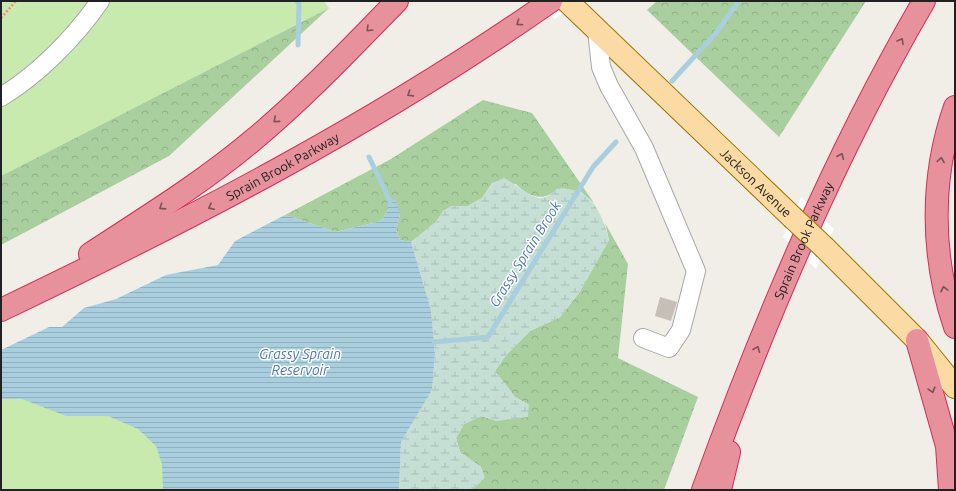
<svg xmlns="http://www.w3.org/2000/svg" width="956" height="491" font-family="Ubuntu,sans-serif">
<defs>
<pattern id="forest-crowns" width="20" height="18" patternUnits="userSpaceOnUse"><rect width="20" height="18" fill="#a8cf9d"/><path d="M2 6a3 3 0 1 1 6 0M12 15a3 3 0 1 1 6 0" fill="none" stroke="#90b187"/></pattern>
<pattern id="wetland-marsh" width="20" height="14" patternUnits="userSpaceOnUse"><rect width="20" height="14" fill="#c5dfd5"/><path d="M1 5h8M5 5V1M11 12h8M15 12V8" fill="none" stroke="#a9bfb7"/></pattern>
<pattern id="water-rules" width="6" height="5" patternUnits="userSpaceOnUse"><rect width="6" height="5" fill="#a9cede"/><path d="M0 2.5h6" fill="none" stroke="#91b1be"/></pattern>
</defs>
<rect width="100%" height="100%" fill="#f1eee8"/>
<g fill="#c8eaaf">
<path d="M1,1H324L329,8L1,176Z"/>
<path d="M1,397L133,402L216,490H1Z"/>
</g>
<g fill="url(#forest-crowns)">
<path d="M657,1H866L779,137L647,10Z"/>
<path d="M329,8L169,156L1,245V176Z"/>
<path d="M483,100L532,113L594,203L580,191L557,189C544,203 527,196 516,184L492,183L482,198L468,206H452L443,211L436,222L411,242L400,240L396,230L400,215L388,210L381,221L336,232L285,215L391,159Z"/>
<path d="M605,223L628,264L618,358L698,397L664,490H472L484,478L481,467L460,452L456,438L464,424L481,416L497,421L529,405L515,397L495,371L506,355L530,331L560,317L579,293L609,240Z"/>
</g>
<path fill="url(#wetland-marsh)" d="M504,178C516,184 526,195 539,198C548,199 552,192 558,189C563,187 568,189 573,190C595,195 604,220 609,240L579,293L560,317L530,331L506,355L495,371L515,397L529,405L528,417L497,421L481,416L464,424L456,438L460,452L481,467L485,478L472,490H399L401,442L432,390L435,354L431,310L411,242L436,222L443,211L452,206H468L482,198L492,183Z"/>
<path fill="url(#water-rules)" d="M395,198L400,215L396,230L400,240L411,242L431,310L435,354L432,390L401,442L399,490H163L162,464L156,446L138,429L108,416H66L22,399H1V350L49,327H62L84,308L116,299L166,275L218,265L235,241L285,215L336,232L381,221L388,210L387,202Z"/>
<g fill="#fff">
<path d="M537,1H580L555,19Z"/>
<path d="M801,197L834,229L816,269L783,237Z"/>
</g>
<g fill="none" stroke-linecap="round" stroke-linejoin="round">
<g stroke="#a9cede" stroke-width="5">
<path d="M297,1L299,4L298,45"/>
<path d="M672,81L716,33L739,1"/>
<path d="M369,157L390,201"/>
<path d="M434,342L488,337L593,167L616,142"/>
</g>
</g>
<path fill="#c6beb7" d="M660,297L677,302L671,321L655,316Z"/>
<g fill="none" stroke-linecap="round" stroke-linejoin="round">
<g stroke="#a8a8a8" stroke-width="20">
<g id="minor">
<path d="M597,30L601,67L609,86L644,148L696,271L681,330L669,348L643,338"/>
<path d="M1,97C39,74 75,37 100,1"/>
</g>
</g>
<g stroke="#9b7302" stroke-width="24">
<g id="major">
<path id="s1" d="M567,1L792,217"/>
<path d="M825,248L917,340L955,387"/>
</g>
</g>
<g stroke="#d92a5a" stroke-width="24">
<g id="highway">
<path d="M955,107C930,178 931,256 955,327"/>
<path d="M90,254C145,218 202,183 252,141C304,98 350,49 397,1"/>
<path id="s2" d="M1,310C193,218 375,124 551,1"/>
<path d="M917,340L947,446L950,490"/>
<path id="s3" d="M703,490C764,322 834,156 924,1"/>
<path d="M720,490L729,452"/>
</g>
</g>
<path stroke="#f88972" stroke-width="2.5" stroke-dasharray="2 2" stroke-linecap="butt" d="M1,18L16,1"/>
<use href="#minor" stroke="#fff" stroke-width="18"/>
<use href="#major" stroke="#fbdba3" stroke-width="22"/>
<use href="#highway" stroke="#e6919b" stroke-width="22"/>
<g stroke="#9b7302" stroke-width="24" stroke-linecap="butt">
<path id="major-bridge" d="M792,217L825,248"/>
</g>
<use href="#major-bridge" stroke="#fbdba3" stroke-width="22"/>
</g>
<defs><path id="oneway-chevron" d="M-2-3.5L2.5 0L-2 3.5" fill="none" stroke-width="1.6" stroke-linecap="round" stroke-linejoin="round"/></defs>
<g stroke="#7a5358">
<use href="#oneway-chevron" transform="translate(519 23) rotate(146)"/>
<use href="#oneway-chevron" transform="translate(369 29) rotate(135)"/>
<use href="#oneway-chevron" transform="translate(901 41) rotate(-60)"/>
<use href="#oneway-chevron" transform="translate(410 94) rotate(148)"/>
<use href="#oneway-chevron" transform="translate(276 120) rotate(139)"/>
<use href="#oneway-chevron" transform="translate(841 156) rotate(-65)"/>
<use href="#oneway-chevron" transform="translate(941 160) rotate(-80)"/>
<use href="#oneway-chevron" transform="translate(162 207) rotate(147)"/>
<use href="#oneway-chevron" transform="translate(211 207) rotate(153)"/>
<use href="#oneway-chevron" transform="translate(944 289) rotate(-102)"/>
<use href="#oneway-chevron" transform="translate(757 349) rotate(-68)"/>
<use href="#oneway-chevron" transform="translate(932 390) rotate(74)"/>
</g>
<g text-anchor="middle" stroke-width="3" stroke-linejoin="round" paint-order="stroke">
<g font-size="13" fill="#212121" stroke="#fff">
<text dy="5" stroke="none"><textPath href="#s2" startOffset="316">Sprain Brook Parkway</textPath></text>
<text dy="5" stroke="none"><textPath href="#s1" startOffset="262">Jackson Avenue</textPath></text>
<text dy="5" stroke="none"><textPath href="#s3" startOffset="269">Sprain Brook Parkway</textPath></text>
</g>
<g font-size="14" font-style="italic" fill="#4d78b0" stroke="#fff">
<text transform="translate(525 254) rotate(-58)" y="5">Grassy Sprain Brook</text>
<text x="300" y="359">Grassy Sprain<tspan x="300" dy="16">Reservoir</tspan></text>
</g>
</g>
<rect width="956" height="491" fill="none" stroke="#212121" stroke-width="4"/>
</svg>
